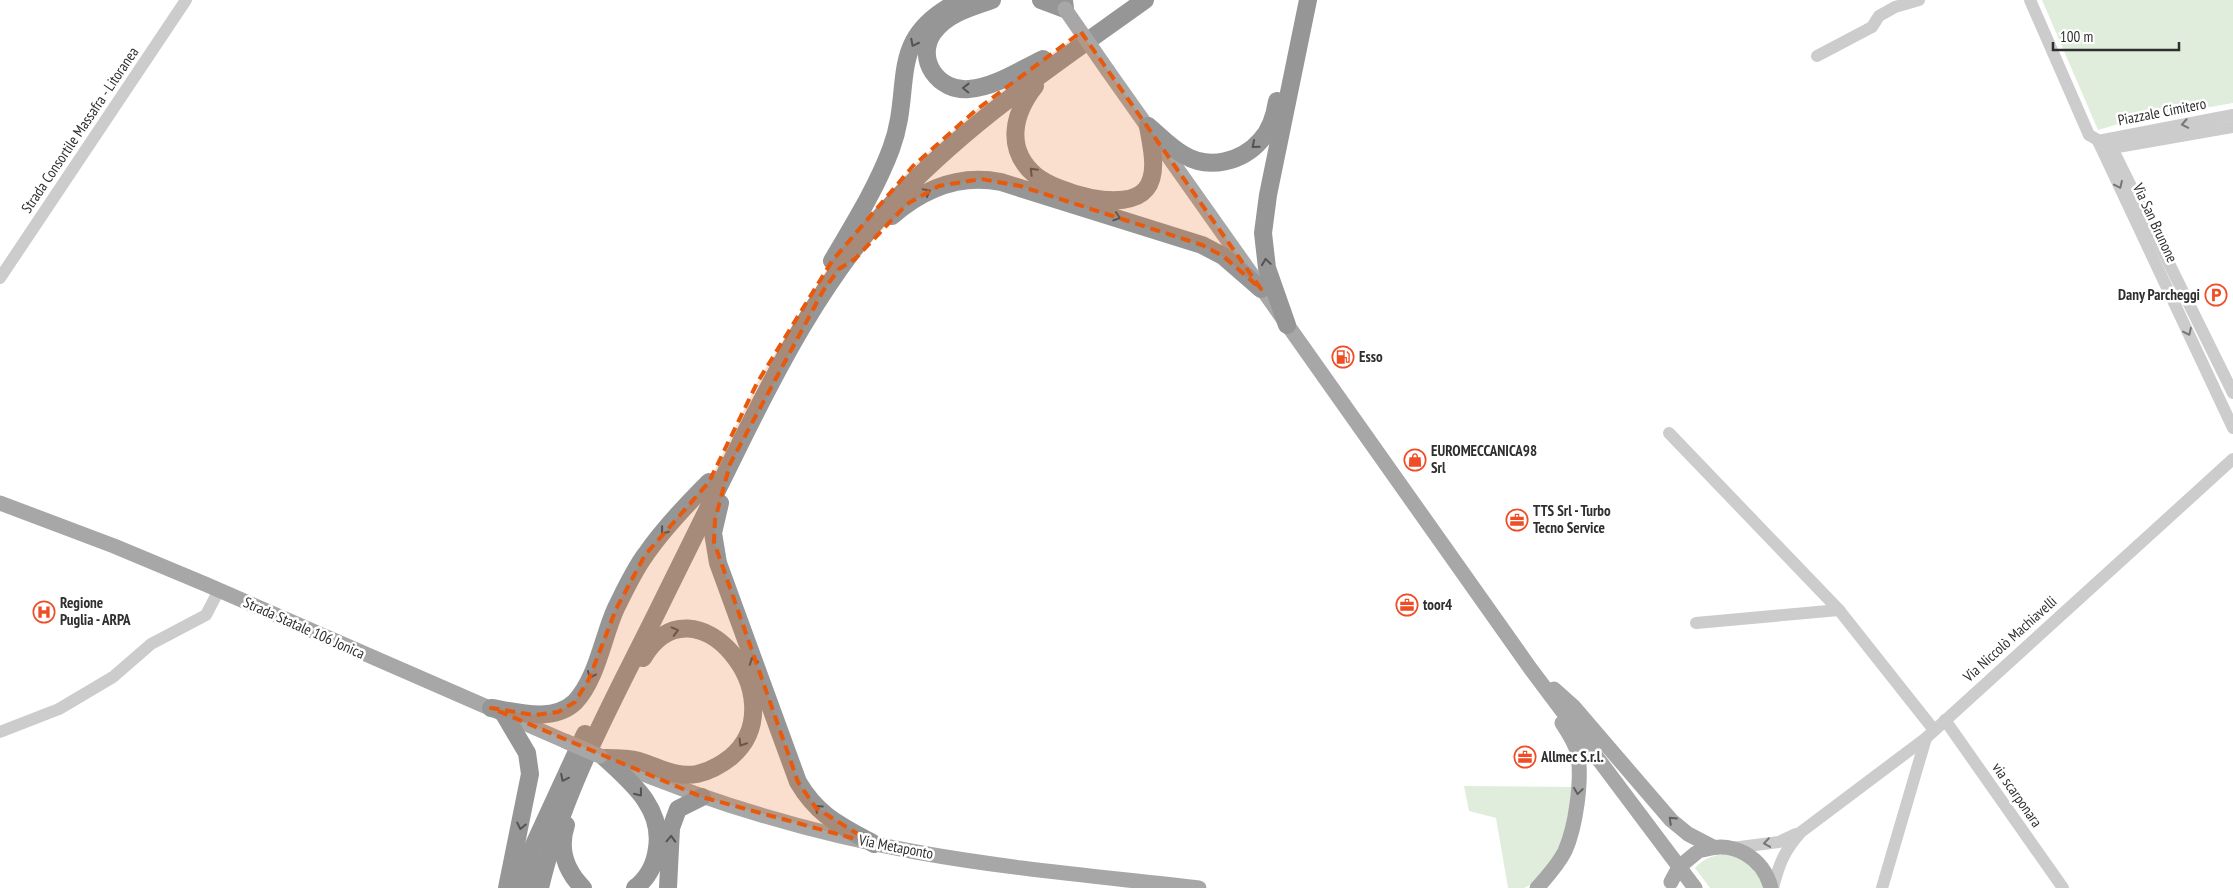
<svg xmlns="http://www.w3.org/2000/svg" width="2233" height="888" font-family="'PT Sans Narrow',sans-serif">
<rect width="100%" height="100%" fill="#fff"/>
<g fill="#e1eddc">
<path d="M2042,0H2233V103L2122,123L2098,130Z"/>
<path d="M1464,786L1573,787C1567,821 1561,873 1524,888C1520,888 1513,888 1508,888L1496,818L1469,811Z"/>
<path d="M1724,854L1753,863L1767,888H1710L1695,868C1703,859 1711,856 1724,854Z"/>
</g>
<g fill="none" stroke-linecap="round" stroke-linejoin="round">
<g stroke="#ccc" stroke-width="12">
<path d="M2030,0L2089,135L2105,144"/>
<path d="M1817,56L1872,27L1879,16L1895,7L1919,0"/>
<path d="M2098,141L2233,428"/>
<path d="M2098,141L2233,115"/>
<path d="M2112,148L2233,393"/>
<path d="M2112,148L2233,127"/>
<path d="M0,278L186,0"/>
<path d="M1669,433L1839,610L1934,730"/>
<path d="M1696,623L1839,610"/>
<path d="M1945,720L2063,888"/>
<path d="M0,732L59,709L113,677L151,644L206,615L219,590"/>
<path d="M1732,848L1779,842L1796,834"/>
<path d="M1773,888C1779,864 1784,851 1801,832L1926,738L2233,459"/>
<path d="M1882,888L1926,738"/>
</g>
<g stroke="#a7a7a7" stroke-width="15">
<path d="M1108,71L1530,668L1695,888"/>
<path d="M0,503L114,546L205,584L565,741"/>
<path d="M1554,689L1573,706L1671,820L1688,834L1713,847"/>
<path d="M612,761C710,803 811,833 916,852C1010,869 1105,877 1199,888"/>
<path d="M1703,850C1733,840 1763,857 1771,888"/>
<path d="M1537,888C1547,877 1558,865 1565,851C1576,826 1582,781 1578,755C1576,744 1568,732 1562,723"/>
</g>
<g stroke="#969696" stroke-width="18">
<path d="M992,0C971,7 946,14 933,33C915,60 939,92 969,89C995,87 1020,70 1043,59"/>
<path d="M1041,0L1065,9L1064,0"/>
<path d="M1035,86C1013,114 1005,149 1035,175C1055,192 1126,214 1146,189C1159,173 1151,145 1148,126"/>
<path d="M1148,126C1159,135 1171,148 1184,155C1209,170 1242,162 1261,140C1270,130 1275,114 1277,101"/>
<path d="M892,216C923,189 960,174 1001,182L1202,245L1223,256L1261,289"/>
<path d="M832,261C853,225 876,189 891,149C915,85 883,38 962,0"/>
<path d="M1287,325L1267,268L1263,233L1268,195L1308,0"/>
<path d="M720,503L713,533L718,563L798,782C818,816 840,825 874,844"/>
<path d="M491,708C517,712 553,723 575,702C597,679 603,636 616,608C625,590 634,570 646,554C664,528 686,505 709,482"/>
<path d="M504,714L527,753L530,774L507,888"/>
<path d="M605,758C616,758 628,758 639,761C659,767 675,778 697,774C710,771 721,765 731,757C799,699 694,571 643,658"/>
<path d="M605,758C632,783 663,808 657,848C655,865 648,878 635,888"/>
<path d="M566,825C558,849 566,871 583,888"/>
<path d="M523,888L532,849L585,734"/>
<path d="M540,888C563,788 616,696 661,604C685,555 710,505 734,456C777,368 822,281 888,208C962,126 1056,64 1145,0"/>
<path d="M668,888L671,828L678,809L702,797"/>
</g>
<g stroke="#a7a7a7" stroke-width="15">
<path d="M1065,9L1108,71"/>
<path d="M565,741L600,756"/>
<path d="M1671,882L1679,867L1696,853"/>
</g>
</g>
<defs><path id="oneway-chevron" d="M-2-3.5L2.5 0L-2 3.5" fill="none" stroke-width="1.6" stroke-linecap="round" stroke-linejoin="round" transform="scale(1.25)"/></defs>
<g stroke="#535353">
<use href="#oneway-chevron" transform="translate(914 43) rotate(117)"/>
<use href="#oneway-chevron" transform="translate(966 88) rotate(-179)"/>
<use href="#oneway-chevron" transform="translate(1255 145) rotate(140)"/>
<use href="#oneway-chevron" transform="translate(1033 171) rotate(-135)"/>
<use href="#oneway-chevron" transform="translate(927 192) rotate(-28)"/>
<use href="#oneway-chevron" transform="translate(1117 217) rotate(18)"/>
<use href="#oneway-chevron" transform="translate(1266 262) rotate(-98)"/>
<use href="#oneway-chevron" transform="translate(664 531) rotate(128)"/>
<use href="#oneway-chevron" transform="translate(675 631) rotate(-15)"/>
<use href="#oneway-chevron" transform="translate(753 661) rotate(-110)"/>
<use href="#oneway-chevron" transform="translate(591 675) rotate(114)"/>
<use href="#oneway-chevron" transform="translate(742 743) rotate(122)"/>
<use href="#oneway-chevron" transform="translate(564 778) rotate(116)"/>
<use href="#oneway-chevron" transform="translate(639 793) rotate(52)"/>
<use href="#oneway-chevron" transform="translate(818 808) rotate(-138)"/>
<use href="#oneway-chevron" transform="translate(521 826) rotate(102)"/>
<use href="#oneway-chevron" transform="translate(671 839) rotate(-88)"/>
</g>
<g stroke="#767676">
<use href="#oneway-chevron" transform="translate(2185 124) rotate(169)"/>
<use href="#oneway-chevron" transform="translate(2119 185) rotate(65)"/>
<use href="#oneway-chevron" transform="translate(2188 332) rotate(65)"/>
<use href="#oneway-chevron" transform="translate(1767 843) rotate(172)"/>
</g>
<g stroke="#5f5f5f">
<use href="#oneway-chevron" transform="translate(1578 791) rotate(98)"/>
<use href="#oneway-chevron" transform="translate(1672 820) rotate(-136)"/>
</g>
<path fill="#e8590c" fill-opacity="0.2" stroke="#e8590c" stroke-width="4" stroke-dasharray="10 6" stroke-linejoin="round" d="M1081,32L1261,289L1223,256L1202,245L1020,186L981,179L939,186L907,204L855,259L839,269L823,291L730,464L715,520L714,542L798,782L816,808L874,844L702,797L491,708L534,715L558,712L575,702L589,679L616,609L645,555L709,482L757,383L832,261L913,166L976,110Z"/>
<defs>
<g id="parking-ring" transform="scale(1.125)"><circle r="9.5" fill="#fff" stroke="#f04d27" stroke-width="1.5"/><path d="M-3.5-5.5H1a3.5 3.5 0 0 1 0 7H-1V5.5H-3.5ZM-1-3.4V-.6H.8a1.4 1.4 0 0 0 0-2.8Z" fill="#f04d27"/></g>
<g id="fuel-ring" transform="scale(1.125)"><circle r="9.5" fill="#fff" stroke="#f04d27" stroke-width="1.5"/><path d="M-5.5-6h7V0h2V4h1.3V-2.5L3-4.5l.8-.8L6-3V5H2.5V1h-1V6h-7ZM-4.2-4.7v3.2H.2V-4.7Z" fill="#f04d27"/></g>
<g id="shop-ring" transform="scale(1.125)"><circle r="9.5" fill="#fff" stroke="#f04d27" stroke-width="1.5"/><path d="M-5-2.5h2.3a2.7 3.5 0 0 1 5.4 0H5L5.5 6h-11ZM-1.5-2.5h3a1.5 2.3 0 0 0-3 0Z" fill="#f04d27"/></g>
<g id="office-ring" transform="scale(1.125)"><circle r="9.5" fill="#fff" stroke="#f04d27" stroke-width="1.5"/><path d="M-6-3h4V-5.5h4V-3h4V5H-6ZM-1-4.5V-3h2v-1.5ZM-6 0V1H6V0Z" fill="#f04d27"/></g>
<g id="hospital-ring" transform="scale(1.125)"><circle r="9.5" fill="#fff" stroke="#f04d27" stroke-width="1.5"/><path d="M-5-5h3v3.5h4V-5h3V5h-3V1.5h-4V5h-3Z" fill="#f04d27"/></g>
</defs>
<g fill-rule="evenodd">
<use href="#parking-ring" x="2216" y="295"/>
<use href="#fuel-ring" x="1343" y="357"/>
<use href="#shop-ring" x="1415" y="460"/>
<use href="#office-ring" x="1517" y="520"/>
<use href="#office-ring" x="1407" y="605"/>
<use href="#hospital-ring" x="44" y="612"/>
<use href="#office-ring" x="1525" y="757"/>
</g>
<g text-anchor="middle" stroke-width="5" stroke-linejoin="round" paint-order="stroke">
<g font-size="15" fill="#2f2f2f" stroke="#fff">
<text transform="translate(2162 112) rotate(-11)" y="5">Piazzale Cimitero</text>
<text transform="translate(80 130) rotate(-56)" y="5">Strada Consortile Massafra - Litoranea</text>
<text transform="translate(2155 223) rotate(65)" y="5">Via San Brunone</text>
<text transform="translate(304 628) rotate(24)" y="5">Strada Statale 106 Jonica</text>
<text transform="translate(2010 639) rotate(-42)" y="5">Via Niccolò Machiavelli</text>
<text transform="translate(2017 795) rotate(55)" y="5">via scarponara</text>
<text transform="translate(896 847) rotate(11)" y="5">Via Metaponto</text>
</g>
<g font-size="15" font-weight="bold" fill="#2f2f2f" stroke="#fff" text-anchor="start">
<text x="2200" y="300" text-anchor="end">Dany Parcheggi</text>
<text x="1359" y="362">Esso</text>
<text x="1431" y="456">EUROMECCANICA98<tspan x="1431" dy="17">Srl</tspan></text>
<text x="1533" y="516">TTS Srl - Turbo<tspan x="1533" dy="17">Tecno Service</tspan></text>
<text x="60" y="608">Regione<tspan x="60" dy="17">Puglia - ARPA</tspan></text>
<text x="1423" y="610">toor4</text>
<text x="1541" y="762">Allmec S.r.l.</text>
</g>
</g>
<path d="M2053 42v8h126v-8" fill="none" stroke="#2f2f2f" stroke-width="2.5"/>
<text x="2060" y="42" font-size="15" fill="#2f2f2f" stroke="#ffffff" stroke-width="4" paint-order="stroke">100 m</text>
</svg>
